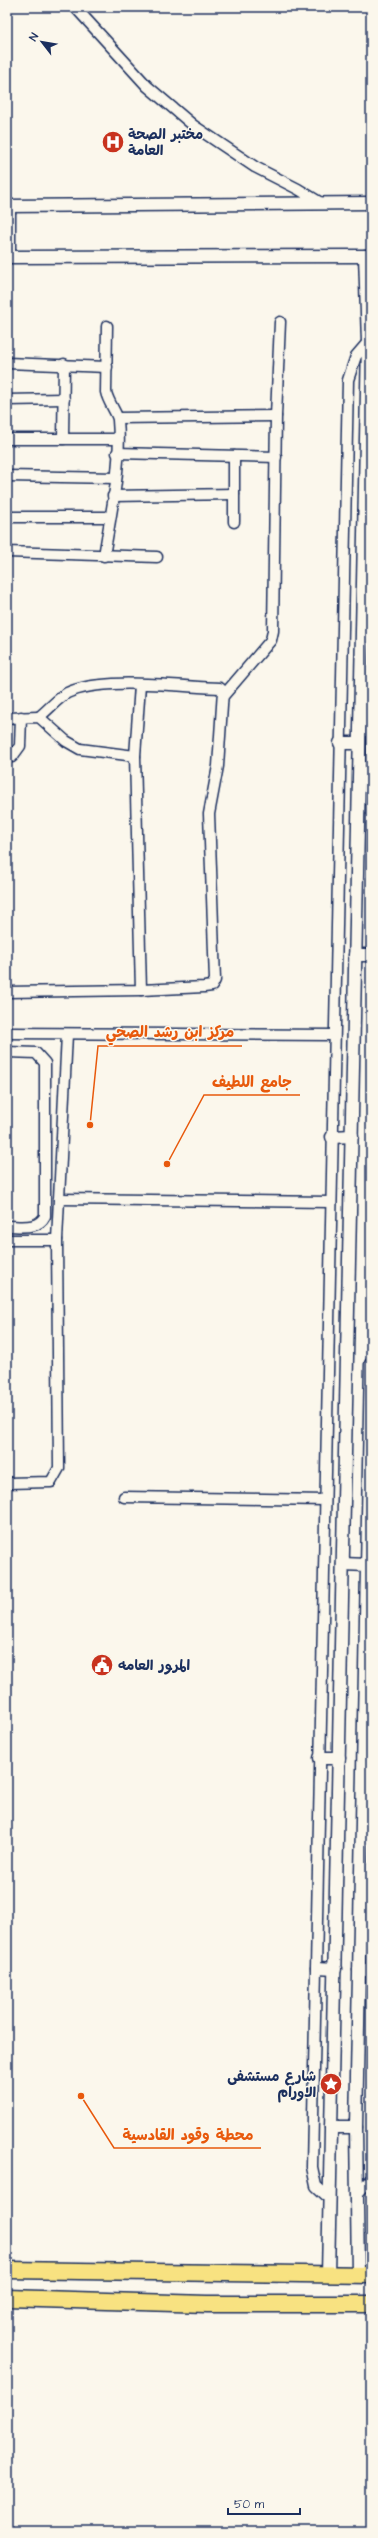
<svg xmlns="http://www.w3.org/2000/svg" width="378" height="2538" font-family="'Architects Daughter','Playpen Sans Arabic',sans-serif">
<rect width="100%" height="100%" fill="#fbf7ec"/>
<filter id="ink" filterUnits="userSpaceOnUse"><feTurbulence type="fractalNoise" baseFrequency=".025" numOctaves="2"/><feDisplacementMap in="SourceGraphic" scale="8" xChannelSelector="R" yChannelSelector="G"/><feConvolveMatrix kernelMatrix="1 2 1 2 8 2 1 2 1" color-interpolation-filters="sRGB"/></filter>
<g filter="url(#ink)">
<g fill="none" stroke-linecap="round" stroke-linejoin="round">
<g stroke="#1b2f5e" stroke-width="13">
<g id="minor">
<path d="M75,7L147,86L194,126L255,167L298,189L321,203"/>
<path d="M7,363L107,367"/>
<path d="M7,400L64,399"/>
<path d="M118,418L276,416"/>
<path d="M7,439H118"/>
<path d="M63,439L64,364"/>
<path d="M117,453L276,457"/>
<path d="M7,476L116,478"/>
<path d="M113,496L234,494"/>
<path d="M7,517H110"/>
<path d="M234,522V456"/>
<path d="M7,552L157,557"/>
<path d="M104,556C111,512 122,465 118,420C118,415 108,402 106,392L107,326"/>
<path d="M140,685L135,756L141,990"/>
<path d="M224,695L271,640L273,631L276,416L280,322"/>
<path d="M7,718L39,717L66,741L80,749L135,756"/>
<path d="M7,757H12L20,746L21,717"/>
<path d="M7,992L141,990L204,987L212,986L215,980L209,814L218,766L223,691L220,688C181,687 101,676 67,693C57,699 48,710 39,717"/>
<path d="M7,1033L334,1035"/>
<path d="M7,1052L36,1053L45,1063V1216C38,1230 21,1226 7,1226"/>
<path d="M59,1199L330,1202"/>
<path d="M7,1240H57L59,1468L51,1482L7,1483"/>
<path d="M57,1240L67,1034"/>
<path d="M124,1497L325,1500"/>
<path d="M357,2194L371,2179"/>
<path d="M330,2199L316,2186L312,2167L348,380L356,356L368,342"/>
</g>
</g>
<g stroke="#1b2f5e" stroke-width="15">
<g id="tertiary">
<path d="M7,206L371,203"/>
<path d="M9,206V257"/>
<path d="M7,257L371,256"/>
<path d="M340,743H359"/>
<path d="M355,955H371"/>
<path d="M332,1137L352,1136"/>
<path d="M343,1564L367,1565"/>
<path d="M320,1758H339"/>
<path d="M317,1968L335,1969"/>
<path d="M359,1970H371"/>
<path d="M331,2127H356"/>
<path d="M328,2275L368,342L365,256"/>
<path d="M358,2275L356,2127L371,1364"/>
</g>
</g>
<g stroke="#1b2f5e" stroke-width="19">
<g id="primary">
<path d="M7,2270L371,2275"/>
<path d="M7,2298L207,2304H371"/>
</g>
</g>
<use href="#minor" stroke="#fbf7ec" stroke-width="10"/>
<use href="#tertiary" stroke="#fbf7ec" stroke-width="12"/>
<use href="#primary" stroke="#f8e281" stroke-width="16"/>
</g>
</g>
<defs>
<g id="hospital-disc" transform="scale(1.15)"><circle r="9.5" fill="#c8321e" stroke="#fbf7ec"/><path d="M-5-5h3v3.5h4V-5h3V5h-3V1.5h-4V5h-3Z" fill="#fff"/></g>
<g id="civic-disc" transform="scale(1.15)"><circle r="9.5" fill="#c8321e" stroke="#fbf7ec"/><path d="M-.6-6.5H3V-4.5H.6V-3L4-1V1h2V6H-6V1h2V-1L-.6-3ZM-1.2 2.5V6h2.4V2.5Z" fill="#fff"/></g>
<g id="sight-disc" transform="scale(1.15)"><circle r="9.5" fill="#c8321e" stroke="#fbf7ec"/><path d="M0-6L1.8-2.2L6-1.7L2.9 1.2L3.7 5.4L0 3.3L-3.7 5.4L-2.9 1.2L-6-1.7L-1.8-2.2Z" fill="#fff"/></g>
</defs>
<g fill-rule="evenodd">
<use href="#hospital-disc" x="113" y="142"/>
<use href="#civic-disc" x="102" y="1665"/>
<use href="#sight-disc" x="331" y="2084"/>
</g>
<g text-anchor="middle" stroke-width="3" stroke-linejoin="round" paint-order="stroke">
<g font-size="14" font-weight="bold" fill="#1b2f5e" stroke="#fbf7ec" text-anchor="start">
<text x="128" y="139">مختبر الصحة<tspan x="128" dy="16">العامة</tspan></text>
<text x="118" y="1670">المرور العامه</text>
<text x="316" y="2081" text-anchor="end">شارع مستشفى<tspan x="316" dy="16">الاورام</tspan></text>
</g>
</g>
<path fill="none" stroke="#e8590c" stroke-width="1.5" d="M90 1125L98 1046H242M167 1164L204 1095H300M81 2096L114 2148H261"/>
<g fill="#e8590c" stroke="#fbf7ec" stroke-width="1.5">
<circle cx="90" cy="1125" r="4"/>
<circle cx="167" cy="1164" r="4"/>
<circle cx="81" cy="2096" r="4"/>
</g>
<g font-size="15" text-anchor="middle" font-weight="bold" fill="#e8590c" stroke="#fbf7ec" stroke-width="3" stroke-linejoin="round" paint-order="stroke">
<text x="170" y="1037">مركز ابن رشد الصحي</text>
<text x="252" y="1087">جامع اللطیف</text>
<text x="188" y="2140">محطة وقود القادسية</text>
</g>
<rect width="378" height="2538" fill="none" stroke="#fbf7ec" stroke-width="24"/>
<rect x="12" y="12" width="354" height="2514" fill="none" stroke="#1b2f5e" stroke-width="1.5" filter="url(#ink)"/>
<g transform="translate(42 42) rotate(301)" stroke="#fbf7ec" stroke-width="3" paint-order="stroke">
<path d="M0-3L7 15L0 10L-7 15Z" fill="#1b2f5e"/>
<text y="-6" font-size="11" font-weight="bold" text-anchor="middle" fill="#1b2f5e">N</text>
</g>
<path d="M228 2508v6h72v-6" fill="none" stroke="#1b2f5e" stroke-width="2"/>
<text x="234" y="2508" font-size="12" fill="#1b2f5e" stroke="#fbf7ec" stroke-width="3" paint-order="stroke">50 m</text>
</svg>
